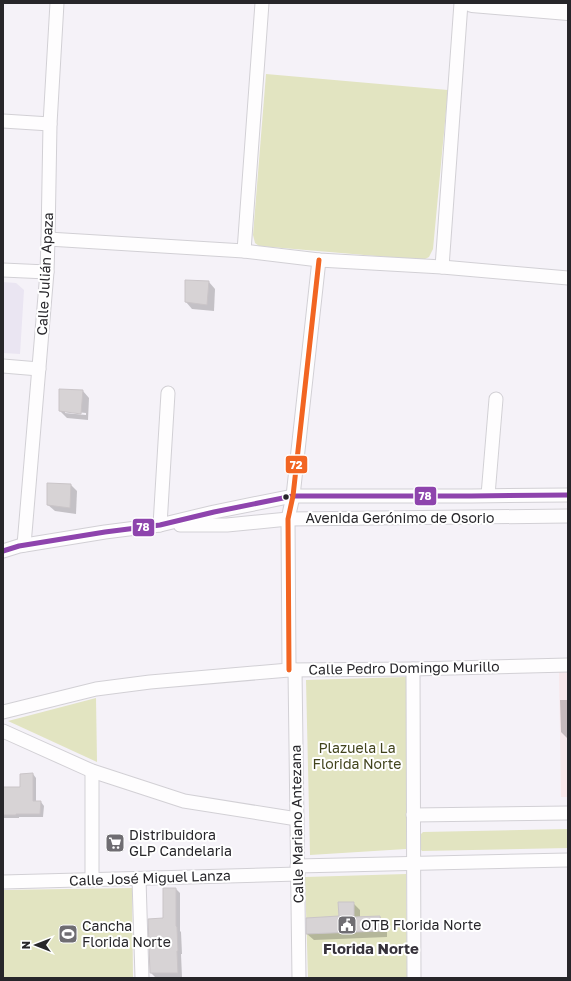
<svg xmlns="http://www.w3.org/2000/svg" width="571" height="981" font-family="'Golos Text',sans-serif">
<rect width="100%" height="100%" fill="#f5f2f8"/>
<path fill="#eae5f2" d="M3,282L16,283L24,290L20,354L3,353Z"/>
<path fill="#f8e8eb" d="M559,672H568V797H561Z"/>
<g fill="#e2e4c1">
<path d="M266,74L448,90L433,249L429,257L423,260L259,246L255,243L253,235Z"/>
<path d="M406,677V849L310,855L306,680Z"/>
<path d="M96,698L97,762L8,721Z"/>
<path d="M568,829V848L422,851L418,846V837L423,832Z"/>
<path d="M406,874L407,978H308L305,877Z"/>
<path d="M132,888L133,978H3V890Z"/>
</g>
<g fill="#0003" fill-rule="evenodd">
<path d="M209,282L215,289L214,311L192,309L186,302Z"/>
<path d="M83,391L89,398L88,420L67,418L60,411ZM65,411L86,413V415L65,413Z"/>
<path d="M71,485L77,491L76,514L55,511L48,505Z"/>
<path d="M560,700H568V739L561,732Z"/>
<path d="M33,774L36,778V802H41L44,806L43,817H19V818H3V788H21Z"/>
<path d="M176,889L180,893V931L181,932L182,954H181L182,977H155L151,973L149,920L164,919Z"/>
<path d="M353,903L360,910V918L380,917L387,924V937L314,940L307,934L340,917Z"/>
</g>
<g fill="#d7d3d5" stroke="#cac5c8">
<path d="M185,280L209,281L207,305L185,302Z"/>
<path d="M59,389L83,390L81,414L59,411Z"/>
<path d="M47,483L71,484L70,508L47,505Z"/>
<path d="M33,773V801H41L40,814H16V815H3V787H20V774Z"/>
<path d="M163,888H176V926L177,927L178,951H177L178,973H150L148,919L163,918Z"/>
<path d="M338,902H354V917L380,916L381,931L306,934V918L339,916Z"/>
</g>
<g fill="none" stroke-linecap="round" stroke-linejoin="round">
<g stroke="#d2d0d5" stroke-width="15">
<g id="minor">
<path d="M3,121L50,124"/>
<path d="M48,239L244,251L319,260L442,267L568,278"/>
<path d="M244,251L262,3"/>
<path d="M442,267L461,3"/>
<path d="M3,270L47,272"/>
<path d="M3,366L39,369"/>
<path d="M488,495L496,399"/>
<path d="M160,525L168,393"/>
<path d="M180,525H227L288,519L568,516"/>
<path d="M24,545L47,272L48,239L50,124L57,3"/>
<path d="M3,551L19,546L105,532L160,525L214,512L293,496H471L568,495"/>
<path d="M413,669L414,978"/>
<path d="M289,670L288,519L293,496L319,260"/>
<path d="M295,670L299,978"/>
<path d="M3,712L96,689L150,682L289,670L413,669L568,665"/>
<path d="M3,731L92,771L184,801L297,819"/>
<path d="M413,815L568,813"/>
<path d="M297,866L568,860"/>
<path d="M139,879L142,978"/>
<path d="M92,880V771"/>
<path d="M3,882L298,874"/>
</g>
</g>
<g stroke="#d2d0d5" stroke-width="20">
<path id="secondary" d="M472,3L568,11"/>
</g>
<use href="#minor" stroke="#fefdfe" stroke-width="13"/>
<use href="#secondary" stroke="#fefdfe" stroke-width="18"/>
<g stroke="#fff" stroke-width="8">
<path id="bus-1" d="M3,551L19,546L105,532L160,525L214,512L293,496H471L568,495"/>
</g>
<g stroke="#fff" stroke-width="8">
<path id="bus-2" d="M289,670L288,519L293,496L319,260"/>
</g>
<use href="#bus-1" stroke="#8e44ad" stroke-width="5"/>
<use href="#bus-2" stroke="#f26522" stroke-width="5"/>
</g>
<defs>
<g id="supermarket-square" transform="scale(1)"><rect x="-9" y="-9" width="18" height="18" rx="4" fill="#6f6d72" stroke="#fff"/><path d="M-6-5.5h2.5l.6 2H6L4.5 2H-2.5L-4.4-4H-6ZM-1.5 3.2a1.3 1.3 0 1 0 .1 0ZM3 3.2a1.3 1.3 0 1 0 .1 0Z" fill="#fff"/></g>
<g id="civic-square" transform="scale(1)"><rect x="-9" y="-9" width="18" height="18" rx="4" fill="#6f6d72" stroke="#fff"/><path d="M-.6-6.5H3V-4.5H.6V-3L4-1V1h2V6H-6V1h2V-1L-.6-3ZM-1.2 2.5V6h2.4V2.5Z" fill="#fff"/></g>
<g id="stadium-square" transform="scale(1)"><rect x="-9" y="-9" width="18" height="18" rx="4" fill="#6f6d72" stroke="#fff"/><path d="M0-5a6.5 5 0 1 0 0 10a6.5 5 0 1 0 0-10ZM-3.5-1.8h7v3.6h-7Z" fill="#fff"/></g>
</defs>
<g fill-rule="evenodd">
<use href="#supermarket-square" x="115" y="843"/>
<use href="#civic-square" x="347" y="925"/>
<use href="#stadium-square" x="68" y="934"/>
</g>
<circle fill="#27262a" stroke="#fff" stroke-width="1.5" cx="286" cy="497" r="3.5"/>
<g text-anchor="middle" stroke-width="4" stroke-linejoin="round" paint-order="stroke">
<g font-size="14" fill="#27262a" stroke="#fff">
<text transform="translate(45 274) rotate(-87)" y="5">Calle Julián Apaza</text>
<text x="400" y="523">Avenida Gerónimo de Osorio</text>
<text transform="translate(404 668) rotate(-1)" y="5">Calle Pedro Domingo Murillo</text>
<text transform="translate(297 824) rotate(-91)" y="5">Calle Mariano Antezana</text>
<text transform="translate(150 878) rotate(-2)" y="5">Calle José Miguel Lanza</text>
</g>
<g font-size="14" fill="#42441d" stroke="#fff">
<text x="357" y="753">Plazuela La<tspan x="357" dy="16">Florida Norte</tspan></text>
</g>
<g font-size="14" fill="#27262a" stroke="#fff" text-anchor="start">
<text x="129" y="840">Distribuidora<tspan x="129" dy="16">GLP Candelaria</tspan></text>
<text x="361" y="930">OTB Florida Norte</text>
<text x="82" y="931">Cancha<tspan x="82" dy="16">Florida Norte</tspan></text>
</g>
<g font-size="15" font-weight="bold" fill="#36323b" stroke="#fff">
<text x="371" y="954">Florida Norte</text>
</g>
</g>
<g stroke="#fff" stroke-width="1.5">
<rect x="285" y="455" width="23" height="19" rx="4" fill="#f26522"/>
<rect x="414" y="486" width="23" height="20" rx="4" fill="#8e44ad"/>
<rect x="132" y="518" width="23" height="19" rx="4" fill="#8e44ad"/>
</g>
<g font-size="11" text-anchor="middle" font-weight="bold" fill="#fff">
<text x="296" y="469">72</text>
<text x="425" y="500">78</text>
<text x="143" y="531">78</text>
</g>
<rect width="571" height="981" fill="none" stroke="#27262a" stroke-width="8"/>
<g transform="translate(36 945) rotate(270)" stroke="#ffffff" stroke-width="3" paint-order="stroke">
<path d="M0-3L7 15L0 10L-7 15Z" fill="#27262a"/>
<text y="-6" font-size="11" font-weight="bold" text-anchor="middle" fill="#27262a">N</text>
</g>
</svg>
